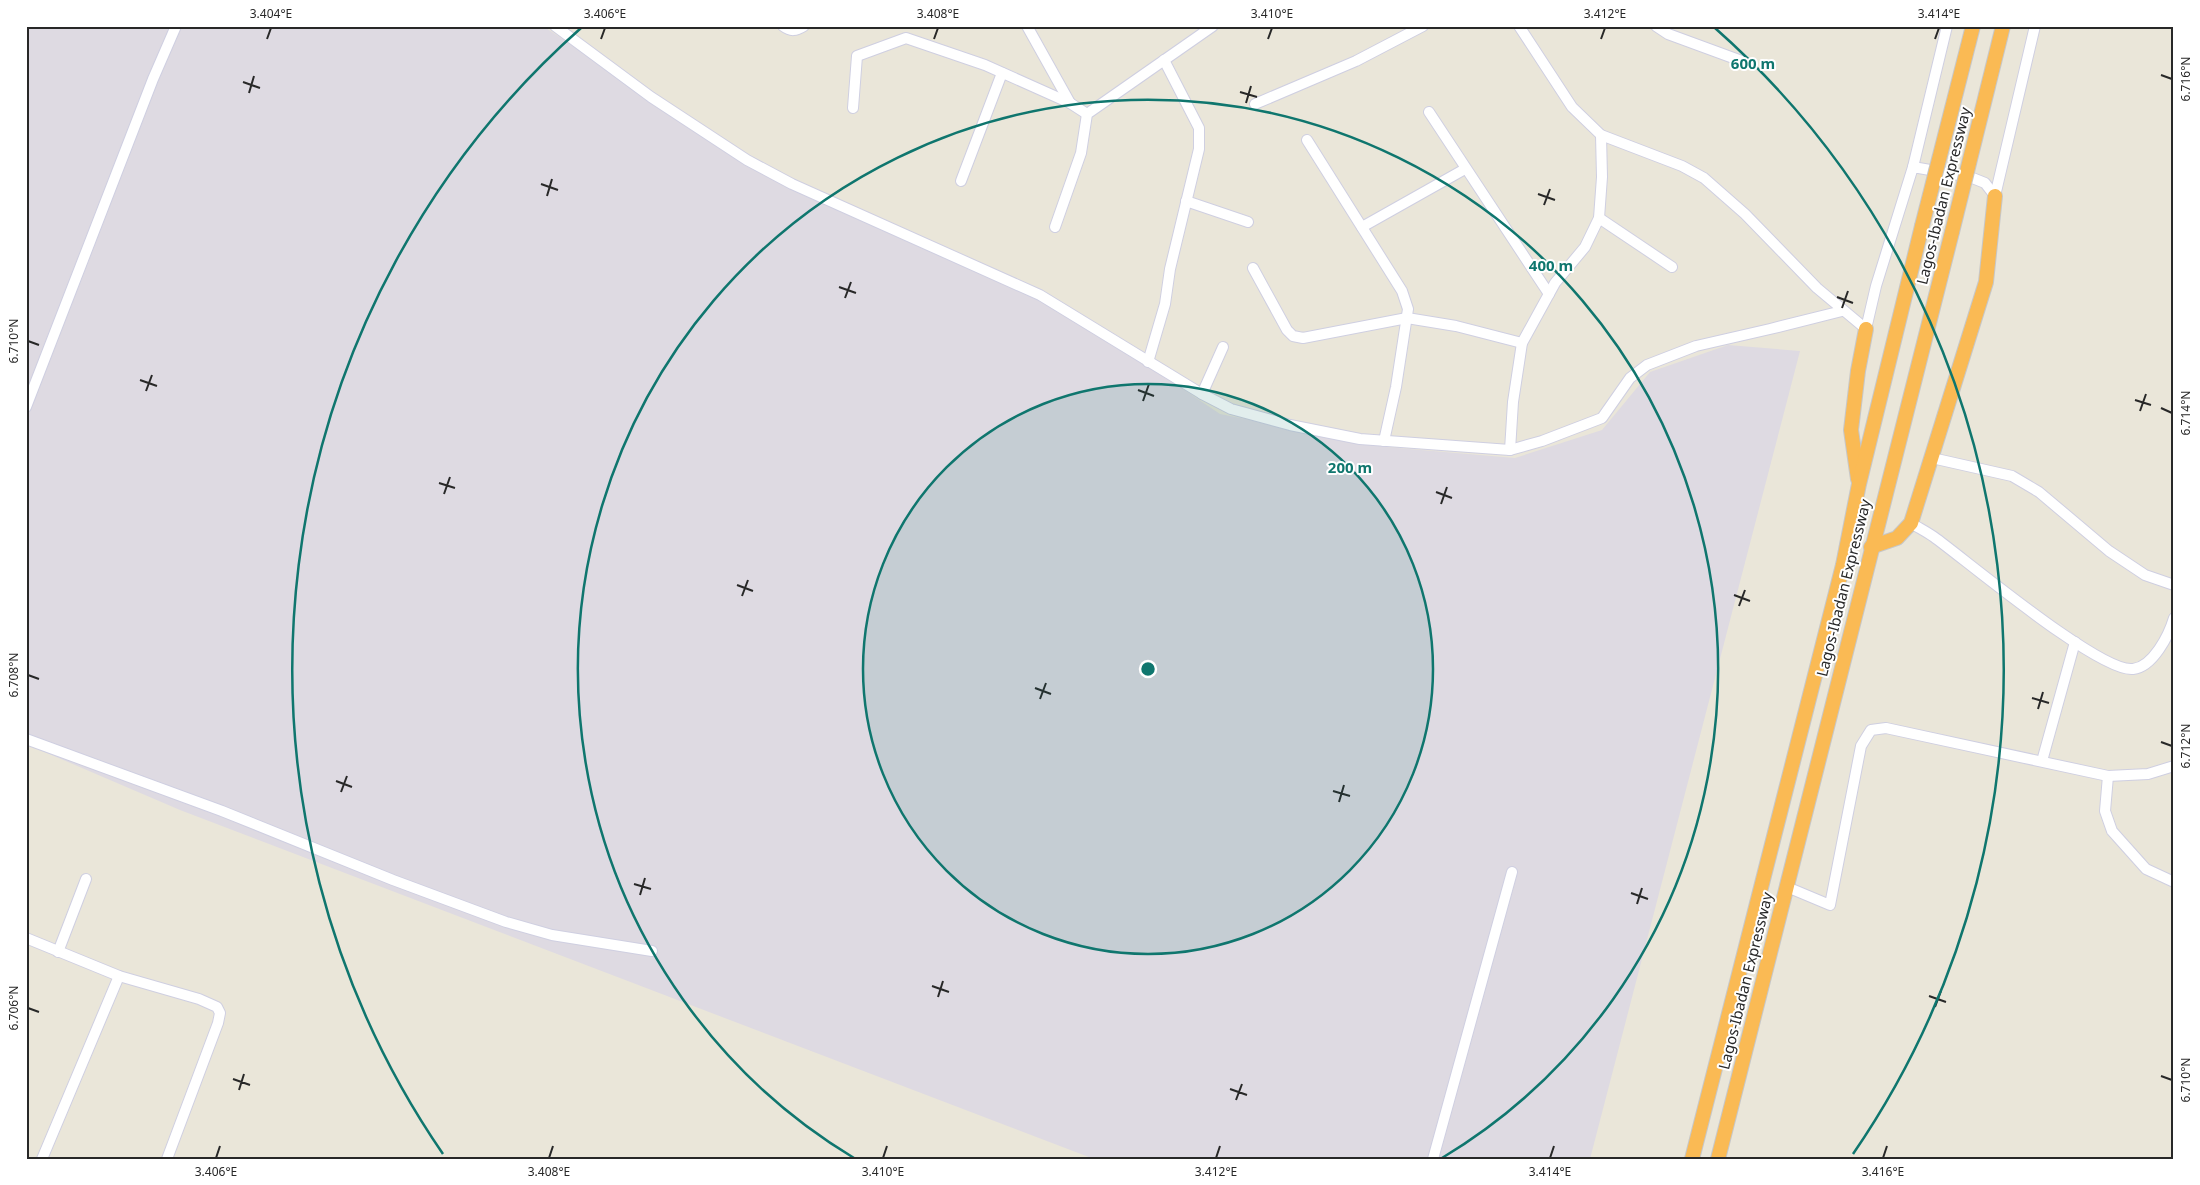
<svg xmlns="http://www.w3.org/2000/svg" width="2200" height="1185" font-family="'Noto Sans',sans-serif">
<rect width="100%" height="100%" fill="#eae6d9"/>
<path fill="#dedae2" d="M26,26H543L763,174L1036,296L1078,319L1220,414L1386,447L1515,458L1602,430L1650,372L1728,345L1800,351L1590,1159H1094L180,810L26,744Z"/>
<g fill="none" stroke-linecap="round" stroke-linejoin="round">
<g stroke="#cfcfe1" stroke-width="12">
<g id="minor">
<path d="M555,26L651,97L747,160L792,184L1040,295L1202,394L1231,409L1290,425L1360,439L1510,450L1542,441L1602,418L1630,378L1647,365L1696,346L1770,329L1842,311"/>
<path d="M783,26C791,32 796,31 804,26"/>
<path d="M1027,26L1070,103"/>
<path d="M1519,26L1572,107L1601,135L1682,166L1704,178L1745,214L1817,288L1866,329L1876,286L1913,167L1970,177L1985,183L1995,196"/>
<path d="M1656,26L1668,34L1747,63"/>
<path d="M1255,104L1356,61L1423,26"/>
<path d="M853,108L857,56L906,38L985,65L1070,103L1087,114"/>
<path d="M1429,112L1549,294"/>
<path d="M1307,140L1402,291L1408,309L1396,387L1384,441"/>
<path d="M1913,167L1947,26"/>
<path d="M961,181L1002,73"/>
<path d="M1995,196L2035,26"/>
<path d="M1186,201L1248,222"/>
<path d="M1599,218L1672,267"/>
<path d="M1055,227L1081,153L1087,114L1213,26"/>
<path d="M1362,227L1465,169"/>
<path d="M1253,268L1287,330L1293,336L1303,338L1407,318L1456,326L1522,343"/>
<path d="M1148,362L1165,304L1170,269L1199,149V128L1164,60"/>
<path d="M1202,394L1223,347"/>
<path d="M26,407L153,79L176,26"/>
<path d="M1510,450L1513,402L1522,343L1555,283L1585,247L1599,218L1602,177L1601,135"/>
<path d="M1932,458L2012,476L2039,492L2109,551L2145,575L2174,585"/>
<path d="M1911,523C1919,528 1927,532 1934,537C1966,560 2100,673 2133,669C2153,667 2169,635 2174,618"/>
<path d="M26,739L222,811L393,880L506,922L552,935L652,951"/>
<path d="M2042,761L2075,642"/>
<path d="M2108,776L2105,811L2112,831L2146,869L2174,882"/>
<path d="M1787,887L1830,905L1861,746L1871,730L1886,728L2108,776L2148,774L2174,766"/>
<path d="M26,938L119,976L199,999L217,1007L220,1013L218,1023L167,1159"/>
<path d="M58,952L86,879"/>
<path d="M42,1159L119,976"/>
<path d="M1433,1159L1512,872"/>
</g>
</g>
<g stroke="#c7c7c7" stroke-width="16">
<g id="highway">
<path d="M1858,479L1851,430L1858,371L1866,329"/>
<path d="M1871,547L1897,538L1911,523L1986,282L1995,196"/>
<path d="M1692,1159L1843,565L1859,484L1922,226"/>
<path d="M1718,1159L1952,232"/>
</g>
</g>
<use href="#minor" stroke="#fff" stroke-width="10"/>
<use href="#highway" stroke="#faba54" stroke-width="14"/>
<g stroke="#c7c7c7" stroke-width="16" stroke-linecap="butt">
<g id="highway-bridge">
<path d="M1922,226L1973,26"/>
<path d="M1952,232L2003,26"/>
</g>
</g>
<use href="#highway-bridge" stroke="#faba54" stroke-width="14"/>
</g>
<path fill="none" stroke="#282828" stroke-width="2" d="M267,39L271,28M601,39L605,28M934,39L938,28M1268,39L1272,28M1601,39L1605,28M1935,39L1939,28M2161,75L2172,79M243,82L260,88M1240,92L1257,97M249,93L254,76M1246,103L1251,86M541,184L558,190M1538,194L1555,200M547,196L552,179M1544,205L1550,189M839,287L856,293M1837,297L1853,303M845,298L851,282M1842,308L1848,291M28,341L39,345M140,380L157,386M1138,390L1154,396M146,391L152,375M2135,400L2151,405M1143,401L1149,384M2161,408L2172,413M2140,411L2146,394M439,483L455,488M1436,492L1452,498M444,494L450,477M1441,504L1447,487M737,585L753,591M1734,595L1750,601M742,596L748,580M1739,606L1745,590M28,675L39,679M1035,688L1051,694M2032,698L2049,703M1040,699L1046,683M2038,709L2043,692M2161,742L2172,746M336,781L352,787M1333,791L1350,796M341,792L347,776M1339,802L1344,785M634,884L651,889M1631,893L1648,899M640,895L645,878M1637,904L1642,888M932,986L949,992M1929,996L1946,1002M938,997L943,981M1935,1007L1941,991M28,1008L39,1012M2161,1076L2172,1080M233,1079L250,1085M1230,1089L1247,1095M239,1090L244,1074M1236,1100L1242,1084M216,1158L220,1146M549,1158L553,1146M883,1158L887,1146M1216,1158L1220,1146M1550,1158L1554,1146M1883,1158L1887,1146"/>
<circle cx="1148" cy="669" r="285" fill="#0f766e" fill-opacity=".12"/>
<g fill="none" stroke="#0f766e" stroke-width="2.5">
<circle cx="1148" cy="669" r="285"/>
<path d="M854 1158A570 570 0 1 1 1442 1158"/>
<path d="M443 1154A856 856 0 0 1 581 28M1715 28A856 856 0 0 1 1853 1154"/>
</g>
<g text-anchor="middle" stroke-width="4" stroke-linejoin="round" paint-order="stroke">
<g font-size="15" fill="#282828" stroke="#fff">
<text transform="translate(1944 196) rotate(-76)" y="5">Lagos-Ibadan Expressway</text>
<text transform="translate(1844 588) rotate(-76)" y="5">Lagos-Ibadan Expressway</text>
<text transform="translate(1746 981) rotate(-76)" y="5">Lagos-Ibadan Expressway</text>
</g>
</g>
<circle cx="1148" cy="669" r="8" fill="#0f766e" stroke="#fff" stroke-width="2.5"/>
<g font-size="15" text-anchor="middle" font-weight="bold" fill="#0f766e" stroke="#fff" stroke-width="4" stroke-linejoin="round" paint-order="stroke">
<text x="1753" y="69">600 m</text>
<text x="1551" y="271">400 m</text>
<text x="1350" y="473">200 m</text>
</g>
<rect width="2200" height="1185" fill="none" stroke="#ffffff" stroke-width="55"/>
<rect x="28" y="28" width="2144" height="1130" fill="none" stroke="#282828" stroke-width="2"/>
<g font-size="12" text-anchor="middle" fill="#282828">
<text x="271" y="18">3.404°E</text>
<text x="605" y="18">3.406°E</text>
<text x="938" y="18">3.408°E</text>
<text x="1272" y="18">3.410°E</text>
<text x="1605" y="18">3.412°E</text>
<text x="1939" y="18">3.414°E</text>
<text transform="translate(2186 79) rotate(-90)" y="4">6.716°N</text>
<text transform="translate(14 341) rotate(-90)" y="4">6.710°N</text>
<text transform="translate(2186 413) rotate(-90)" y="4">6.714°N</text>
<text transform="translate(14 675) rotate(-90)" y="4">6.708°N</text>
<text transform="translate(2186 746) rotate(-90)" y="4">6.712°N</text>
<text transform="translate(14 1008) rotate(-90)" y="4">6.706°N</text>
<text transform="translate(2186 1080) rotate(-90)" y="4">6.710°N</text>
<text x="216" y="1176">3.406°E</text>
<text x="549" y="1176">3.408°E</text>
<text x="883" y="1176">3.410°E</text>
<text x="1216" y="1176">3.412°E</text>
<text x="1550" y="1176">3.414°E</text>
<text x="1883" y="1176">3.416°E</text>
</g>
</svg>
